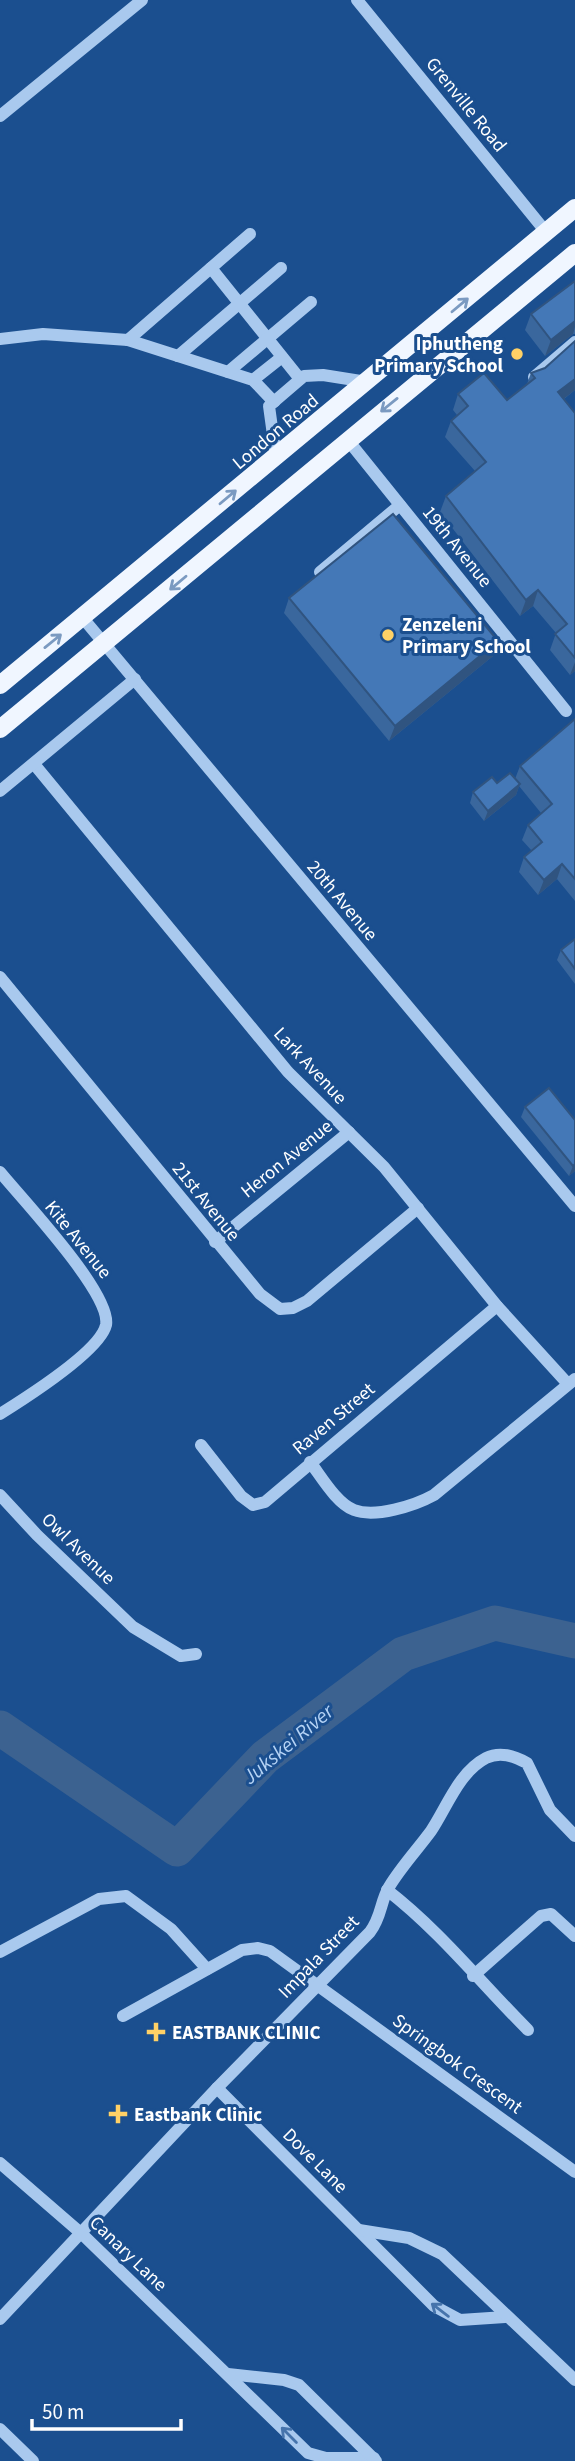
<svg xmlns="http://www.w3.org/2000/svg" width="575" height="2461" font-family="'Source Sans 3',sans-serif">
<rect width="100%" height="100%" fill="#1b4f8f"/>
<g fill="none" stroke-linecap="round" stroke-linejoin="round">
<path stroke="#3c6290" stroke-width="35" d="M0,1728L177,1849L265,1757L403,1654L495,1623L575,1641"/>
<g stroke="#a9c9ee" stroke-width="12">
<path d="M357,0L546,232"/>
<path d="M0,116L142,0"/>
<path d="M211,268L300,379"/>
<path d="M0,339L43,334L128,340L253,380L274,402"/>
<path d="M128,340L250,234"/>
<path d="M178,356L281,268"/>
<path d="M228,372L311,302"/>
<path d="M534,377L575,342"/>
<path d="M253,380L282,357"/>
<path d="M347,439L566,711"/>
<path d="M276,457L269,406L304,376L323,375L367,382"/>
<path d="M320,572L400,505"/>
<path d="M82,617L575,1206"/>
<path d="M34,764L288,1072L384,1167L497,1306L568,1384"/>
<path d="M0,791L135,679"/>
<path d="M0,977L260,1294L280,1309L293,1308L307,1301L418,1208"/>
<path d="M0,1172C22,1199 112,1294 106,1325C100,1351 24,1399 0,1414"/>
<path d="M215,1242L349,1132"/>
<path d="M201,1445L241,1496L253,1505L265,1502L497,1306"/>
<path d="M310,1462C321,1476 336,1503 354,1510C375,1518 414,1506 434,1495L575,1379"/>
<path d="M0,1495L37,1535L133,1627L181,1656L196,1654"/>
<path d="M387,1890C440,1931 481,1983 528,2030"/>
<path d="M0,1952L99,1899L126,1896L171,1929L207,1969"/>
<path d="M473,1976L541,1916L551,1914L575,1936"/>
<path d="M123,2016L242,1950L258,1948L270,1951L575,2172"/>
<path d="M217,2088L434,2306L460,2320L505,2317"/>
<path d="M0,2163L82,2234L308,2453L326,2458H374"/>
<path d="M359,2230L409,2238L442,2254L575,2380"/>
<path d="M0,2319L217,2088L370,1932C382,1916 380,1902 389,1887C401,1867 417,1850 431,1831C447,1807 459,1772 486,1758C500,1751 514,1756 527,1763L550,1810L575,1836"/>
<path d="M228,2374L284,2380L299,2385L376,2461"/>
<path d="M0,2429L33,2461"/>
</g>
<g stroke="#f0f6ff" stroke-width="18">
<path d="M0,685L575,208"/>
<path d="M0,729L575,253"/>
</g>
</g>
<g fill="#3a679d">
<path d="M575,281V334H573L545,356L525,330L531,314Z"/>
<path d="M575,341V390L564,399L575,413V671L570,675L550,650L556,633L533,606L520,616L440,512L446,496L475,471L445,437L451,421L457,415L453,410L458,394L507,400L527,384L531,373L545,368Z"/>
<path d="M289,598L498,641L493,656L389,741L284,613Z"/>
<path d="M575,719V901L557,879L538,895L519,872L524,857L532,851L522,840L528,825L541,813L519,786L516,795L484,821L470,803L473,792L497,783L515,779L520,766Z"/>
<path d="M575,939V984L557,960L561,950Z"/>
<path d="M549,1088L575,1171L569,1176L521,1117L525,1107Z"/>
</g>
<g fill="#305480">
<path d="M575,321V327L573,334L545,356L551,340Z"/>
<path d="M575,379V390L552,408L558,392Z"/>
<path d="M538,590L533,606L520,616L526,600Z"/>
<path d="M498,641L493,656L389,741L395,726Z"/>
<path d="M575,662V671L570,675Z"/>
<path d="M520,784L516,795L484,821L488,811Z"/>
<path d="M562,864L557,879L538,895L544,880Z"/>
<path d="M575,1164V1171L569,1176L573,1166Z"/>
</g>
<g fill="#4478b7" stroke="#305480" stroke-width="2">
<path d="M575,281V321L551,340L531,314Z"/>
<path d="M575,341V379L558,392L575,413V658L555,634L567,624L538,590L526,600L446,496L486,462L451,421L468,406L458,394L484,373L507,400L535,378L531,373L545,368Z"/>
<path d="M393,514L498,641L395,726L289,598Z"/>
<path d="M575,719V879L562,864L544,880L524,857L542,842L528,825L552,804L520,766Z"/>
<path d="M510,773L520,784L488,811L473,792L492,777L497,783Z"/>
<path d="M575,939V969L561,950Z"/>
<path d="M549,1088L575,1120V1164L573,1166L525,1107Z"/>
</g>
<defs><path id="oneway-shaft" d="M-6 0H5M1.5-3L5.5 0L1.5 3" fill="none" stroke-width="1.6" stroke-linecap="round" stroke-linejoin="round" transform="scale(1.75)"/></defs>
<g stroke="#7b9ac1">
<use href="#oneway-shaft" transform="translate(460 305) rotate(-40)"/>
<use href="#oneway-shaft" transform="translate(389 405) rotate(141)"/>
<use href="#oneway-shaft" transform="translate(228 497) rotate(-40)"/>
<use href="#oneway-shaft" transform="translate(178 583) rotate(140)"/>
<use href="#oneway-shaft" transform="translate(53 641) rotate(-39)"/>
</g>
<g stroke="#4674ac">
<use href="#oneway-shaft" transform="translate(440 2310) rotate(-143)"/>
<use href="#oneway-shaft" transform="translate(289 2435) rotate(-135)"/>
</g>
<g fill="#ffd166" stroke="#1b4f8f" stroke-width="2.5">
<circle cx="517" cy="354" r="7"/>
<circle cx="388" cy="635" r="7"/>
<path d="M152.5 2021.5h7v7h7v7h-7v7h-7v-7h-7v-7h7z"/>
<path d="M114.5 2103.5h7v7h7v7h-7v7h-7v-7h-7v-7h7z"/>
</g>
<g text-anchor="middle" stroke-width="6" stroke-linejoin="round" paint-order="stroke">
<g font-size="19" fill="#fff" stroke="#1b4f8f">
<text transform="translate(467 104) rotate(51)" y="7">Grenville Road</text>
<text transform="translate(275 431) rotate(-40)" y="7">London Road</text>
<text transform="translate(458 546) rotate(51)" y="7">19th Avenue</text>
<text transform="translate(343 900) rotate(50)" y="7">20th Avenue</text>
<text transform="translate(311 1065) rotate(47)" y="7">Lark Avenue</text>
<text transform="translate(286 1158) rotate(-39)" y="7">Heron Avenue</text>
<text transform="translate(207 1201) rotate(51)" y="7">21st Avenue</text>
<text transform="translate(79 1239) rotate(51)" y="7">Kite Avenue</text>
<text transform="translate(333 1418) rotate(-40)" y="7">Raven Street</text>
<text transform="translate(79 1548) rotate(44)" y="7">Owl Avenue</text>
<text transform="translate(318 1956) rotate(-46)" y="7">Impala Street</text>
<text transform="translate(458 2063) rotate(36)" y="7">Springbok Crescent</text>
<text transform="translate(316 2160) rotate(45)" y="7">Dove Lane</text>
<text transform="translate(129 2253) rotate(44)" y="7">Canary Lane</text>
</g>
<g font-size="19" font-weight="bold" fill="#fff" stroke="#1b4f8f" text-anchor="start">
<text x="503" y="350" text-anchor="end">Iphutheng<tspan x="503" dy="22">Primary School</tspan></text>
<text x="402" y="631">Zenzeleni<tspan x="402" dy="22">Primary School</tspan></text>
<text x="172" y="2039">EASTBANK CLINIC</text>
<text x="134" y="2121">Eastbank Clinic</text>
</g>
<g font-size="21" font-style="italic" fill="#b5d3f5" stroke="#1b4f8f">
<text transform="translate(288 1744) rotate(-40)" y="7">Jukskei River</text>
</g>
</g>
<path d="M32 2419v10h149v-10" fill="none" stroke="#ffffff" stroke-width="3.5"/>
<text x="42" y="2419" font-size="21" fill="#ffffff" stroke="#1b4f8f" stroke-width="5" paint-order="stroke">50 m</text>
</svg>
